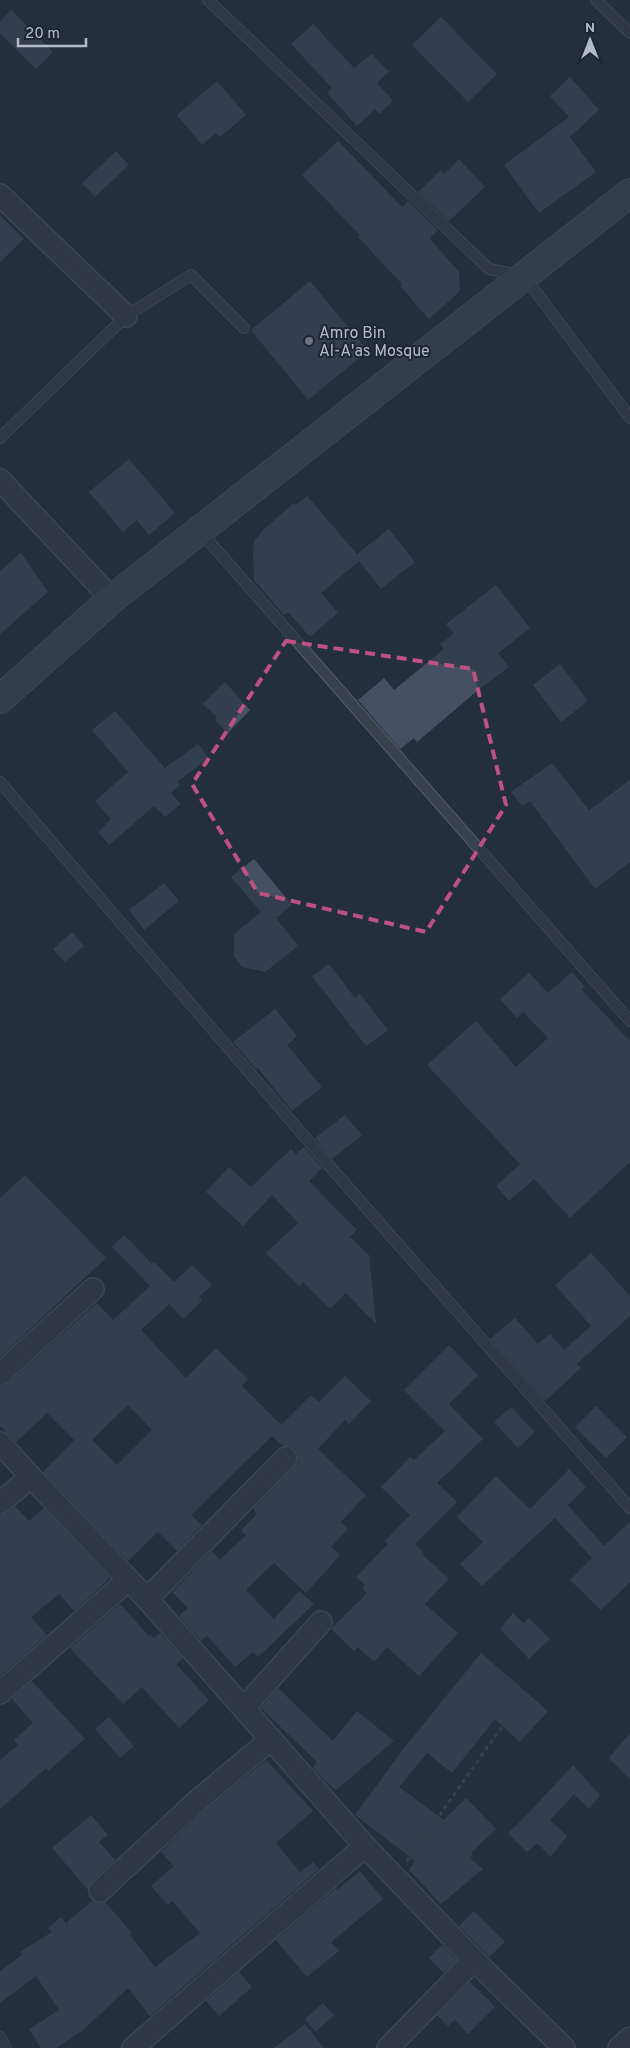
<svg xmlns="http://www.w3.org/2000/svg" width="630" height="2048" font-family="Overpass,sans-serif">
<rect width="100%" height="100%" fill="#242f3e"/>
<g fill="#455162" fill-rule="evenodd">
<path d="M11,10L53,52L36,69L0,33V22Z"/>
<path d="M441,17L497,74L468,102L412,45Z"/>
<path d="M313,24L354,68L372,54L389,72L377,83L393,101L379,114L375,109L357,126L327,93L332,88L291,44Z"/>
<path d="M570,77L599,110L570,137L596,172L539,213L504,165L569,117L550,96Z"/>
<path d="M217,81L246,115L220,137L216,133L202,145L177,115Z"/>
<path d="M338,141L402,207L408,201L438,230L430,238L431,240L459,272L460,291L429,319L400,286L402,284L358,237L360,235L302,175Z"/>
<path d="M116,151L129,165L95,197L82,183Z"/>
<path d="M459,159L485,187L449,221L418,192L441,170L444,174Z"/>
<path d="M0,215L24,239L0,262Z"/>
<path d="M310,281L368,351L308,400L251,330Z"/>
<path d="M129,459L175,513L149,535L137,520L123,532L89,492Z"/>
<path d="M307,496L357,554L389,529L415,562L381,589L359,561L321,593L338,613L310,637L288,612L284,615L254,580L253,554L254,542L263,530L294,503L296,505Z"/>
<path d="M21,553L48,592L0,634V571Z"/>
<path d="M496,585L530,628L498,653L509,667L477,691L417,742L414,738L400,749L358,700L384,678L394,690L444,649L440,644L454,634L446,624Z"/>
<path d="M560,664L588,701L561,722L533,685Z"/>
<path d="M225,682L250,710L228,733L215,720L217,717L203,704Z"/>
<path d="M115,711L165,768L198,744L209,758L177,782L180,785L171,793L181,804L165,817L154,806L109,845L98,832L111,819L95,801L128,772L92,730Z"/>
<path d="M552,763L589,810L630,780V862L595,889L530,801L522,806L511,792Z"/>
<path d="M254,859L292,905L276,918L298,946L265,972L242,967L234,956V934L261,912L231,877Z"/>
<path d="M164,883L179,901L144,930L129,910Z"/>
<path d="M72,932L84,946L65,962L53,949Z"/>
<path d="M329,964L355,998L360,994L388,1030L366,1046L312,976Z"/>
<path d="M572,972L585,987L582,990L630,1041V1162L570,1218L534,1179L509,1201L496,1186L520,1164L427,1065L476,1021L516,1067L548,1038L523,1012L517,1018L500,999L529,973L548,993Z"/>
<path d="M275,1009L297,1036L287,1045L322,1087L292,1111L258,1068L256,1069L233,1042Z"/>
<path d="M345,1115L362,1135L332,1159L315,1138Z"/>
<path d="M304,1147L322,1168L309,1181L357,1230L350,1237L369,1255L376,1324L346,1293L330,1309L303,1282L299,1286L266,1253L298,1223L272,1195L243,1226L206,1192L229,1167L251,1187L291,1149L296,1154Z"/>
<path d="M25,1175L106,1258L0,1357V1198Z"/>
<path d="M124,1235L152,1264L154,1262L174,1282L192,1265L212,1285L199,1297L202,1301L183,1319L169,1304L141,1330L186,1378L216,1348L248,1379L242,1386L281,1425L311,1395L319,1402L345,1376L371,1401L349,1424L345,1420L318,1449L366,1495L341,1522L348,1529L331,1547L340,1555L306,1593L274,1563L246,1590L274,1619L299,1591L314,1604L258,1657L253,1652L235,1667L207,1636L201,1641L179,1616L188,1608L172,1592L212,1551L220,1560L246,1535L241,1530L257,1514L253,1509L299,1462L295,1449L290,1446H283L272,1436L191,1515L202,1525L177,1551L158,1532L128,1561L43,1472L74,1440L47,1413L16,1442L0,1426V1386L8,1383L97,1303L113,1320L150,1286L112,1247ZM128,1405L152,1430L117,1465L92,1440Z"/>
<path d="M591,1253L630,1296V1316L577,1364L581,1368L545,1401L490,1339L515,1318L538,1344L550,1334L564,1350L591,1326L555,1285Z"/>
<path d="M449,1345L478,1375L449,1404L483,1439L437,1483L457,1502L415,1544L424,1553L422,1554L449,1579L425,1604L458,1633L419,1676L387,1647L374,1662L358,1647L354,1651L331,1629L367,1593L362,1588L365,1585L356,1577L388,1544L385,1541L410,1515L381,1487L410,1457L414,1460L445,1431L404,1390Z"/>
<path d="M596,1406L627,1437L606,1458L575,1427Z"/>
<path d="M511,1407L535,1432L518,1448L494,1422Z"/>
<path d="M569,1469L586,1487L568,1505L604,1546L630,1522V1582L601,1610L570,1580L592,1558L555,1518L482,1586L460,1564L483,1542L457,1517L496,1476L530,1509Z"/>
<path d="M15,1506L29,1521L44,1508L110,1578L74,1611L59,1594L31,1617L47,1635L0,1676V1515L8,1513Z"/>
<path d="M120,1604L149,1636L150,1634L154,1638L160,1633L183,1658L176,1664L209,1700L179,1728L142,1687L123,1704L70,1648Z"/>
<path d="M513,1613L523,1623L529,1618L550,1639L529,1659L500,1629Z"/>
<path d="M481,1653L548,1711L520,1742L495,1719L452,1773L427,1753L399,1787L444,1820L466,1798L496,1829L471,1853L473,1855L470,1858L483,1869L441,1904L409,1870L415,1861L355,1815L401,1752Z"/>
<path d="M32,1681L85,1739L48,1771L46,1768L0,1809V1760L18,1745L14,1740L33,1723L12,1699Z"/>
<path d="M278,1688L333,1741L357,1711L394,1741L336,1790L325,1781L313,1768L317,1762L261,1708Z"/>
<path d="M109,1717L134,1746L120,1758L95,1729Z"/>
<path d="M630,1733V1780L609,1758Z"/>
<path d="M266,1760L313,1811L276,1843L300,1872L313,1862L319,1869L150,2016L128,1988L82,2031L56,2048H41L29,2029L59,2010L36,1976L0,2003V1971L22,1955L20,1952L52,1932L48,1928L61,1917L66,1923L92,1901L97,1903L105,1902L132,1933L130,1935L155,1967L200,1933L172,1901L168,1905L151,1886L174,1866L161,1852L205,1810Z"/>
<path d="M573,1765L600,1795L589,1809L574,1794L550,1820L567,1836L551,1857L537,1843L527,1852L508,1833L525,1817Z"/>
<path d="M91,1815L108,1835L99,1842L115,1860L92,1882L88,1890L52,1848Z"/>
<path d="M360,1871L383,1899L331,1942L339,1951L307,1977L276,1940L336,1888L337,1890Z"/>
<path d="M474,1911L505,1942L489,1957L459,1926Z"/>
<path d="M442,1945L457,1960L444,1973L429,1958Z"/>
<path d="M239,1972L252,1987L219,2016L206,2001Z"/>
<path d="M470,1982L495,2007L468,2034L455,2020L448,2026L437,2015Z"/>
<path d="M323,2003L334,2015L316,2032L305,2019Z"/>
<path d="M305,2024L324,2048H274Z"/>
</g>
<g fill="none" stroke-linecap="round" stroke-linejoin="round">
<g stroke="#565f6c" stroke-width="12">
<g id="lane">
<path d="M208,0L489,269L524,276L630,418"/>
<path d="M596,0L630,33"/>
<path d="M0,438L126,316L191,275L244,328"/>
<path d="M200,531L630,1021"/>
<path d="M0,782L340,1178L630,1508"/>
<path d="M0,2037L6,2048"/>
</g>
</g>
<g stroke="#565f6c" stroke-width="24">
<g id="street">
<path d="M0,195L126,316"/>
<path d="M0,480L112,599"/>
<path d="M0,1374L93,1289"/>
<path d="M0,1443L31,1477L147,1599L365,1846L474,1960L564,2048"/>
<path d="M0,1503L31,1477"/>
<path d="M147,1599L286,1458"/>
<path d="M0,1693L128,1580"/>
<path d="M244,1708L321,1622"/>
<path d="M100,1891L197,1801L271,1739"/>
<path d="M133,2048L365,1846"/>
<path d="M388,2048L474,1960"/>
<path d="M619,2048L630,2038"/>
</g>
</g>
<g stroke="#565f6c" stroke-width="30">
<path id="secondary" d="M0,699L112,599L630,193"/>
</g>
<path stroke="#44595c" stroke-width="3" stroke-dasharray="4 4" stroke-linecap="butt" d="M407,1861L506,1721"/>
<use href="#lane" stroke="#38414e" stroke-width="10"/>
<use href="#street" stroke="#38414e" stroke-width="21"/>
<use href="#secondary" stroke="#465061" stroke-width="28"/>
</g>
<path d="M0 0H630V2048H0ZM286,641L473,669L506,805L426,932L258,893L192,784Z" fill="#242f3e" fill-opacity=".55" fill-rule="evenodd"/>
<path fill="none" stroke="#bd5182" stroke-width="4" stroke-dasharray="10 6" stroke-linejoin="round" d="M286,641L473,669L506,805L426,932L258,893L192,784Z"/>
<circle fill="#6b7280" stroke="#1d2633" stroke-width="2" cx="309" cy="341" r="5"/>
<g text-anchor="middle" stroke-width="4" stroke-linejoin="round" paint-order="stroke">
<g font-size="16" fill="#b4bcc9" stroke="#1d2633" text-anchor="start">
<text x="319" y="338">Amro Bin<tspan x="319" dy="18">Al-A'as Mosque</tspan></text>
</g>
</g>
<g transform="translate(590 40)" stroke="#1d2633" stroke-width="4" paint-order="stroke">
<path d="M0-4L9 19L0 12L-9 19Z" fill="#b4bcc9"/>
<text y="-8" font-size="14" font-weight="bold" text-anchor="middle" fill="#b4bcc9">N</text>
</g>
<path d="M18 38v8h68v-8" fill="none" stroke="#b4bcc9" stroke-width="2.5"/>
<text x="25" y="38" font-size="15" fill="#b4bcc9" stroke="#1d2633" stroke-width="4" paint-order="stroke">20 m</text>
</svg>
